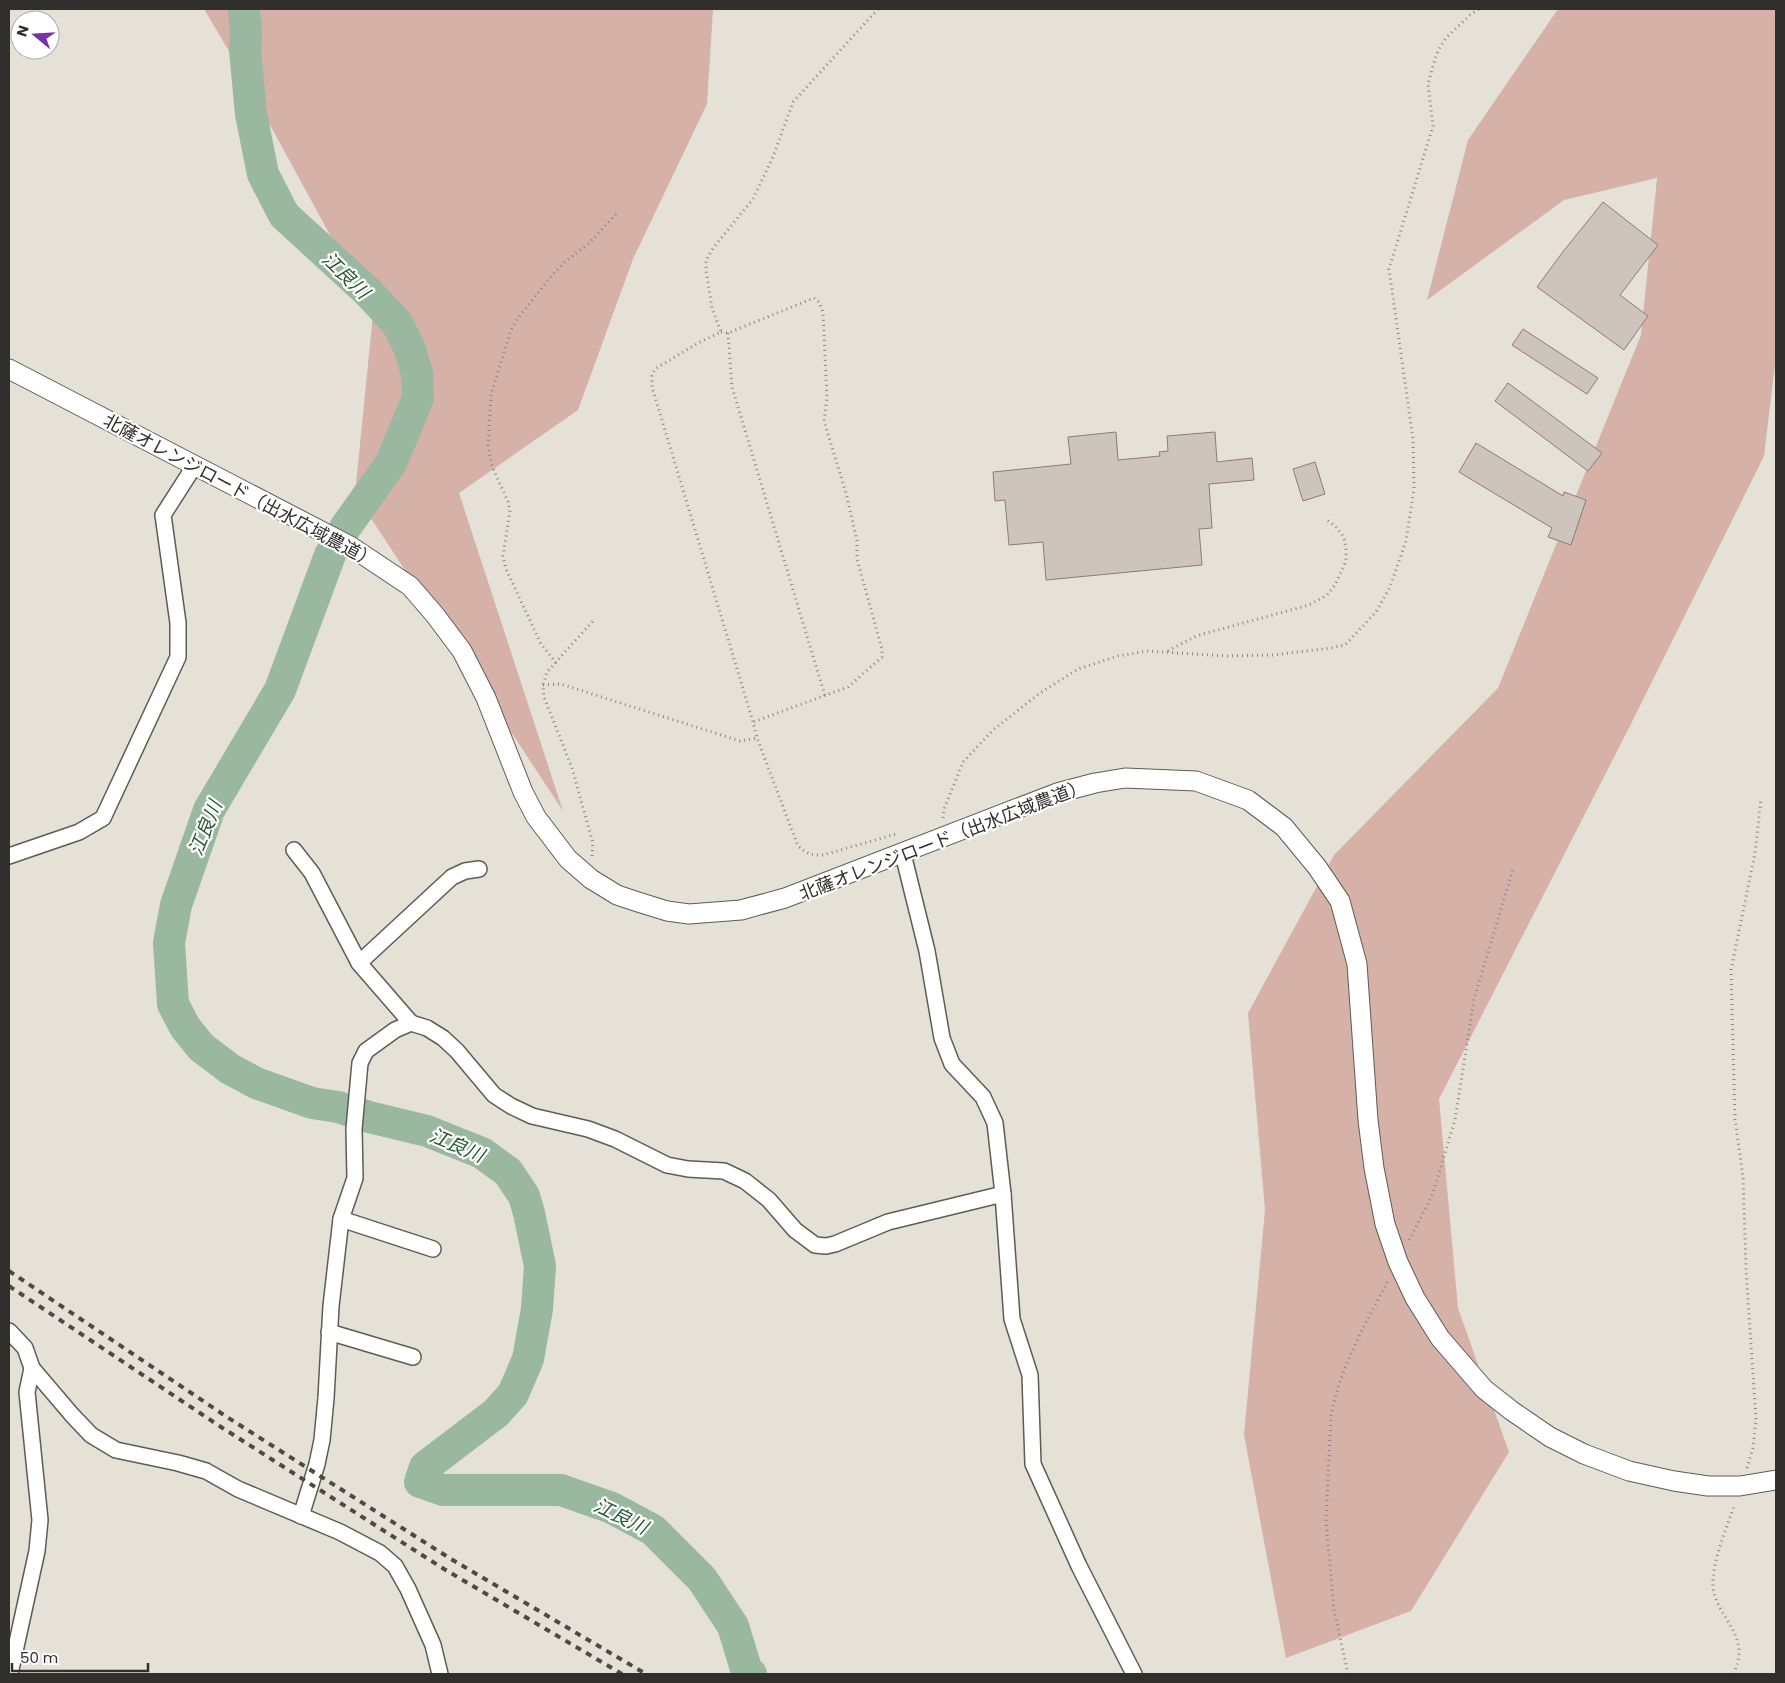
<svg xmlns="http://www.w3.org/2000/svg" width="1785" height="1683" font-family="Poppins,'Noto Sans JP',sans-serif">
<rect width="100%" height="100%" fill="#e5e1d7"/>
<g fill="#d5b1a8">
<path d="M204,9H713L707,104L633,259L578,410L459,493L563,811L355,494L373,314L239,68Z"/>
<path d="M1558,9H1776V356L1764,456L1630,726L1439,1099L1458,1308L1509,1452L1411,1611L1286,1658L1244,1435L1265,1210L1248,1013L1334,855L1498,688L1641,335L1657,178L1564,200L1427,300L1468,140Z"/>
</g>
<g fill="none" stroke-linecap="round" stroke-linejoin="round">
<g stroke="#99b89f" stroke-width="32">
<path d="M244,9L246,34L245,50L251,114L263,174L284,215L368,292L397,323L409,347L417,373L418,398L391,463L345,528"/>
<path d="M330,555L280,690L209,810L176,905L169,943L173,1004L185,1027L201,1047L230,1069L256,1083L312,1103L338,1107L369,1117L427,1131L482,1153L508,1172L524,1196L529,1213L540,1266L537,1309L528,1359L513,1394L496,1413L425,1467L420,1482L443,1490H561L612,1508L653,1530L702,1579L733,1626L747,1672L751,1674"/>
</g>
</g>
<g fill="#cdc4bd" stroke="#867e77">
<path d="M1603,202L1658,245L1620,295L1648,316L1624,350L1537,287L1562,253Z"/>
<path d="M1523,329L1598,378L1587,394L1512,345Z"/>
<path d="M1508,383L1602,453L1588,471L1495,401Z"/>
<path d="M1116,432L1118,460L1160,456L1159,452L1168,451L1167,436L1215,432L1217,462L1252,458L1254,480L1209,484L1212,528L1199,529L1202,565L1046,580L1043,542L1009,545L1005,500L995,501L993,472L1071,464L1068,437Z"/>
<path d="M1476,443L1563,496L1564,492L1586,500L1571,545L1548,537L1552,528L1459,472Z"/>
<path d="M1315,462L1325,494L1303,501L1293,469Z"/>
</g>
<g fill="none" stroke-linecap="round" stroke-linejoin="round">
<g stroke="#5e5c53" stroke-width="18">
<g id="minor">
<path d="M294,850L312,873L359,963L411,1023"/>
<path d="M903,854L927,951L942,1038L952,1064L983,1097L995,1123L1003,1194L1012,1319L1030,1375L1033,1464L1079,1566L1134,1674"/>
<path d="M9,856L79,832L103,818L178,657V623L163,515L195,465"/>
<path d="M359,963L452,877L465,871L479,869"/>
<path d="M341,1219L433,1249"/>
<path d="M9,1331L25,1348L32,1368L72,1415L91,1435L116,1450L178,1463L206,1471L238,1489L340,1532L380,1553L395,1566L408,1589L433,1645L440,1674"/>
<path d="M329,1332L413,1357"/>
<path d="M301,1516L317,1464L322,1440L326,1398L331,1306L341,1219L355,1178L354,1129L360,1063L366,1051L395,1030L411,1023L427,1028L443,1038L457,1051L494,1095L511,1106L532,1116L588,1129L615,1139L667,1165L688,1169L724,1171L745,1181L769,1200L795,1230L815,1245L826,1246L835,1244L888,1222L1003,1194"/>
<path d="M10,1674L37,1551L40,1520L27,1392L32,1368"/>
</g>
</g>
<g stroke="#5e5c53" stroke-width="21">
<path id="tertiary" d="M9,369L350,546L410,586L435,615L462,651L486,698L523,792L536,817L568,859L591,879L617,895L638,902L667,911L689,914L741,910L785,898L1057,793L1095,783L1125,778L1196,781L1248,800L1284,827L1317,867L1340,901L1357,964L1368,1120L1374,1168L1385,1224L1398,1262L1415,1298L1440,1338L1484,1389L1512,1411L1550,1437L1584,1454L1629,1471L1674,1481L1708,1486H1740L1776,1480"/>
</g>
<g stroke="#8a8780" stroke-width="3" stroke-dasharray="1 4" stroke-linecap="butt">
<path d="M878,9L793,102L773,157L753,199L714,247L706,260V270L712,308L721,332L698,343L655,369L652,376V387L753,722L757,738L798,846C806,854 812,855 823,855L896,834"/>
<path d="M721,332L728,333L814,298L819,302L823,312L827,398L824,421L846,493L857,541V559L882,649V657L848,687L753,722"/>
<path d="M728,333L732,387L825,696"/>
<path d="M1168,651L1196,636L1309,605L1327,595L1335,585L1346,561V548L1344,537L1335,526L1327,520"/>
<path d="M556,663L541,644L506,569L503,556L510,510L508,502L492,466L488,445L491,394L511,330L518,318L553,274L565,262L588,244L618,212"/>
<path d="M543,685L561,684L740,741L757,738"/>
<path d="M943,818L944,809L963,762L993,730L1040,693L1078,669L1118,656L1147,651L1226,656L1273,655L1331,648L1345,645L1376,612L1390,587L1406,541L1414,489L1413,439L1389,269L1433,126L1428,84L1436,56L1440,47L1446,38L1470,15L1479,9"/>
<path d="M592,856L593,843L572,768L544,697L543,685L547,672L593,621"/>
<path d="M1409,1240L1432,1196L1455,1120L1474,999L1513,869"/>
<path d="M1747,1468L1753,1448L1756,1420L1746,1269L1743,1177L1735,1119L1731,970L1755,853L1761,799"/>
<path d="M1348,1674L1334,1610L1326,1520L1331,1416C1340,1368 1365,1324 1388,1281"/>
<path d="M1734,1674C1736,1668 1738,1662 1739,1655C1741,1630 1715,1611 1713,1587C1711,1565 1727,1526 1735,1504"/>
</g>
<use href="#minor" stroke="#fff" stroke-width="15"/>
<use href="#tertiary" stroke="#fff" stroke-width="19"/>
<g stroke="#4c4a45" stroke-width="4" stroke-dasharray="6 6" stroke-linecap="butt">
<path d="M9,1271L227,1417L451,1559L646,1674"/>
<path d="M9,1286L221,1427L444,1569L622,1674"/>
</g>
</g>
<g text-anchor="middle" stroke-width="4.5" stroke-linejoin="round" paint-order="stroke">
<g font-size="18" fill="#312f2b" stroke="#fff">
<text transform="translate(240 491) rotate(28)" y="6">北薩オレンジロード（出水広域農道）</text>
<text transform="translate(943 840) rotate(-21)" y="6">北薩オレンジロード（出水広域農道）</text>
</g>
<g font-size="19" font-style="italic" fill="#265734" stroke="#fff">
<text transform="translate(346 275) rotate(44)" y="7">江良川</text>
<text transform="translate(205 828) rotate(-68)" y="7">江良川</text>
<text transform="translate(457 1145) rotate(23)" y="7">江良川</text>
<text transform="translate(621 1516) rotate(26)" y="7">江良川</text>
</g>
</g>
<rect width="1785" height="1683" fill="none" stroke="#312f2b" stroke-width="20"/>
<g transform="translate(35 35) rotate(288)"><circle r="24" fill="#ffffff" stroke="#adacaa"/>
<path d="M0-4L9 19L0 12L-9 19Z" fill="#7533a7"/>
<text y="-8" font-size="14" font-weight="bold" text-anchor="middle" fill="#312f2b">N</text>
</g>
<path d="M12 1663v8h136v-8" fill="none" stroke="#312f2b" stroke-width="2.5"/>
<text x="20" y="1663" font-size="15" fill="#312f2b" stroke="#ffffff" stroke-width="4" paint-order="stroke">50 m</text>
</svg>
